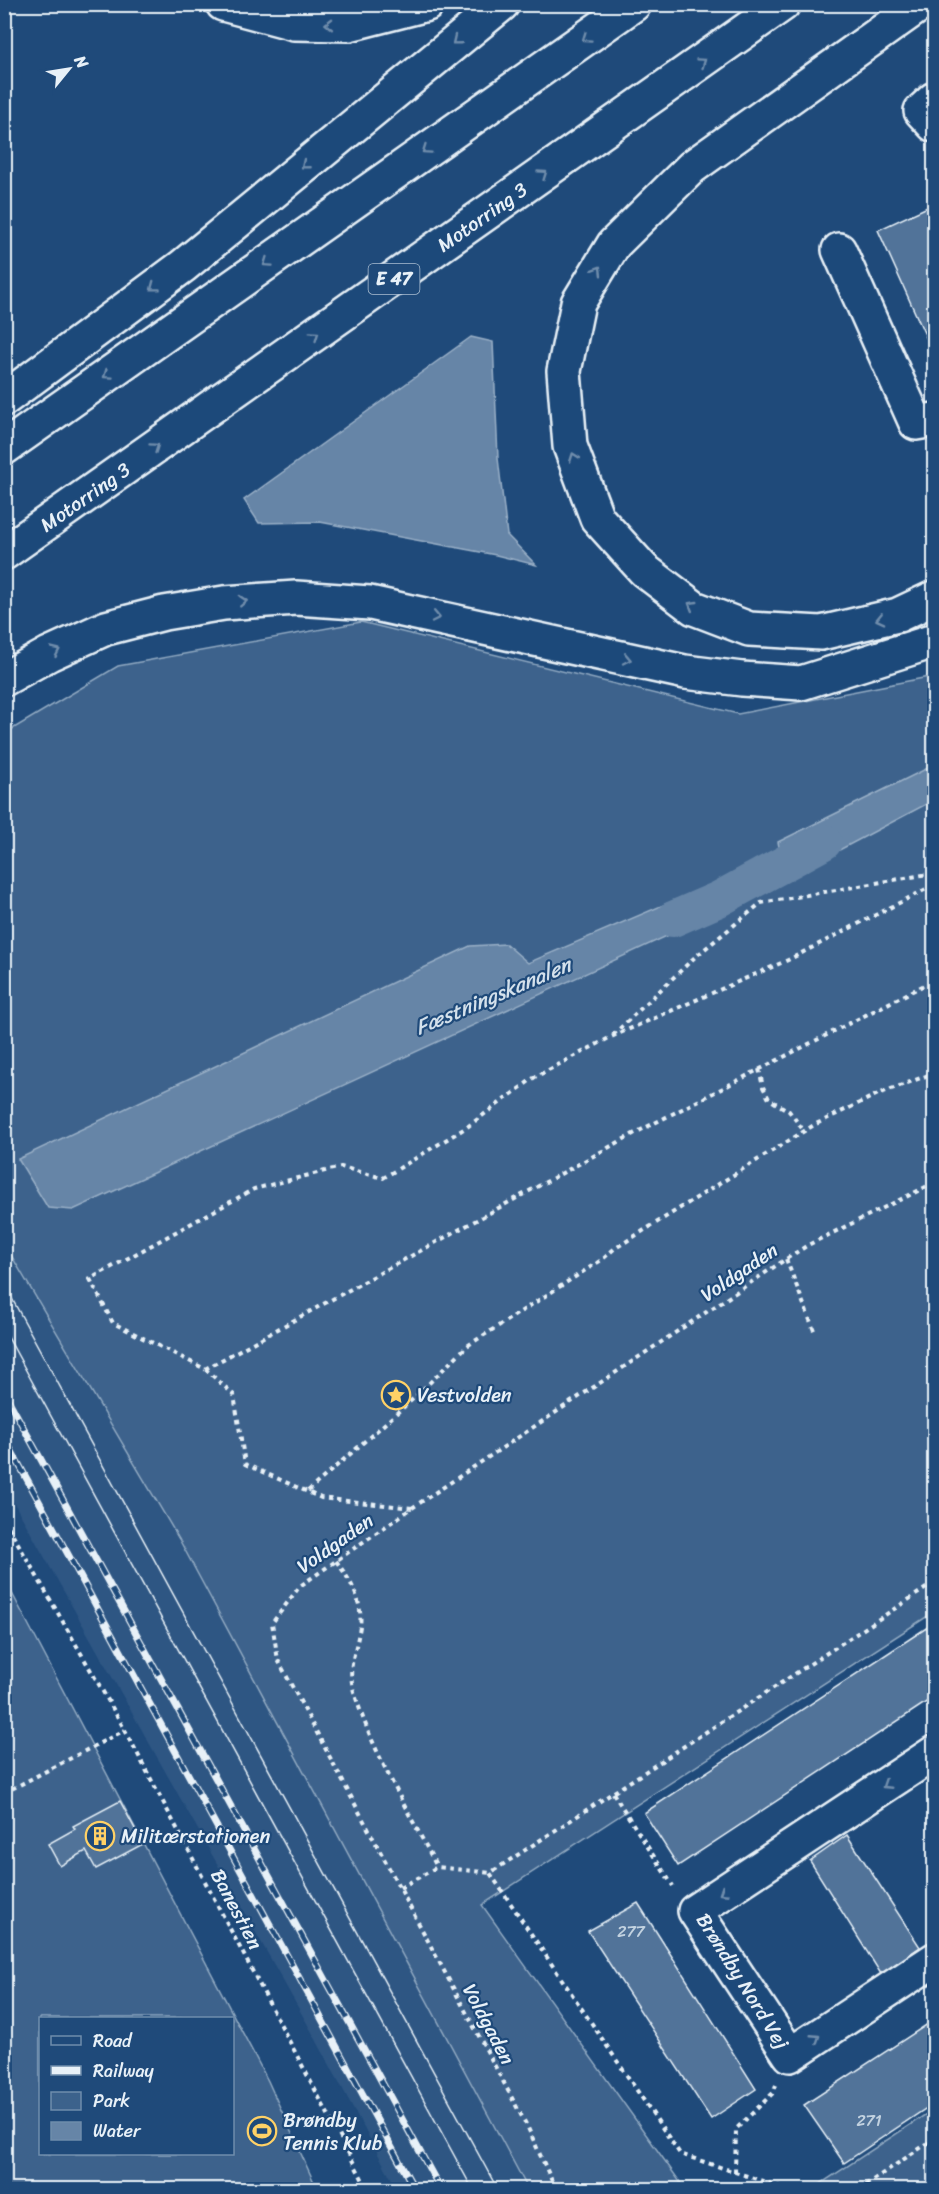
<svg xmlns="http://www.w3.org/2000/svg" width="939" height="2194" font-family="Sriracha,sans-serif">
<rect width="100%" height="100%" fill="#1f4a7a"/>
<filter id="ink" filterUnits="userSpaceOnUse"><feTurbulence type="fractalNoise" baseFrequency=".0167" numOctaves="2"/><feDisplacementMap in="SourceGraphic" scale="12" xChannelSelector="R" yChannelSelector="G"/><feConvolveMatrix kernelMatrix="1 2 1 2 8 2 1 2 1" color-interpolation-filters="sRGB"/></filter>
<g filter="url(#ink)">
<path fill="#2e5683" d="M4,1245L179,1539L528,2189H397L313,2034L5,1487Z"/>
<g fill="#3c628c" stroke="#92aac2" stroke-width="1.5" fill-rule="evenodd">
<path d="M361,622L738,714L934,676V1612L482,1905L685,2189H528L179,1539L5,1245L4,734L118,666Z"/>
<path d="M4,1578L268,2081L317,2189H5ZM40,2018H232V2154H40Z"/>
<path d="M934,2109V2189H815L814,2188Z"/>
</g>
<g fill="#6685a7" stroke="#9ab0c7" stroke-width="1.5">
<path d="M471,337L493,342L498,458L507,535L536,565L496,555L320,522L259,523L244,500Z"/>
<path d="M934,765V800L792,875L783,866L778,842Z"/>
<path d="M703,888C716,892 719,898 721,911L73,1210L48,1208L18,1159L470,946L506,944L528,963Z"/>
</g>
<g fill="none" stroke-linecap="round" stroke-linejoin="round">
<path stroke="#6685a7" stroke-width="36" d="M673,919L719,899L824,842"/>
</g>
<g fill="#517399" stroke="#e8f1f8" stroke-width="1.5">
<path d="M934,204V355L878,230Z"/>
<path d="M934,1623V1697L678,1866L644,1813Z"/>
<path d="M120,1801L143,1844L96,1869L86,1851L60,1866L48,1844L75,1829L73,1826Z"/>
<path d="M847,1835L920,1947L881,1974L810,1861Z"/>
<path d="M638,1903L756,2089L711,2119L588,1931Z"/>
<path d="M934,2020V2103L844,2163L804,2105Z"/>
</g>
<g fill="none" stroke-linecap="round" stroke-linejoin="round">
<g stroke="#e8f1f8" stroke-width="38">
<g id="minor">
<path d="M934,99L921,111L934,125"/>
<path d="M839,250L916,423L934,420"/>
<path d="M934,1753L695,1911L790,2055L934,1960"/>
</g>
</g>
<g stroke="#e8f1f8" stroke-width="38">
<g id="highway">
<path d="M223,4L294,23L349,24L427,4"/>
<path d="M921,4L692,167L614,244L578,303L564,371L570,446L597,518L644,570L694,608L749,629L821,633L898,615L934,598"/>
<path d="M4,399L183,266L502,4"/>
<path d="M4,448L634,4"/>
<path d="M4,553L783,4"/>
<path d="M4,679L49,654L106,628L164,613L224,603L296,598L370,603L685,672L742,679L801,683L934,641"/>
</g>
</g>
<g stroke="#e8f1f8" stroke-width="4" stroke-dasharray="4.5 4.5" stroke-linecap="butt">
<path d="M613,1035L695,957L761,903L934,873"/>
<path d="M759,1069L763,1087L769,1099L789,1111L804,1131"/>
<path d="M786,1259L815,1333"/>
<path d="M205,1369L637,1132L934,980"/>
<path d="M308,1491L414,1398L467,1346L603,1259L614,1249L814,1125L878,1094L934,1073"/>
<path d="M412,1508L321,1498L245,1464L234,1395L205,1369L113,1323L90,1279L254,1189L341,1167L383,1178L467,1127L535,1077L611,1037L788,960L934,885"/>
<path d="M4,1519L125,1730L368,2190"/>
<path d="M336,1561C352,1582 365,1605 359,1632C354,1660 346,1669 356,1698C375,1757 409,1812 437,1867"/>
<path d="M4,1793L125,1730"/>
<path d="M613,1793L673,1886"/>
<path d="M400,1888L437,1867L490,1873"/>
<path d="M735,2172L736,2129L773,2093L776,2085"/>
<path d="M556,2190L528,2128L278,1660L272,1623L300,1586L412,1508L786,1259L808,1245L934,1183"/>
<path d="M790,2190L680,2154L490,1873L934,1583"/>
<path d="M858,2190L934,2139"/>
</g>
<use href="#minor" stroke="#1f4a7a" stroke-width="33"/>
<use href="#highway" stroke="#1f4a7a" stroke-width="33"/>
<g stroke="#e8f1f8" stroke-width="1.5">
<path d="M4,1284L498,2190"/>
<path d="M4,1330L473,2190"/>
</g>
<g stroke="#e8f1f8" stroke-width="7">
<g id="rail">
<path d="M4,1392L441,2190"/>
<path d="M4,1437L415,2190"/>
</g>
</g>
<use href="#rail" stroke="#1f4a7a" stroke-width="4.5" stroke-dasharray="14" stroke-linecap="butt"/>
</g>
<defs><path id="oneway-chevron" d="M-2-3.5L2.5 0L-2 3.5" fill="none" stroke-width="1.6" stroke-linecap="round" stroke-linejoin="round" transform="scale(1.5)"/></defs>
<g stroke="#6f8dac">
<use href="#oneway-chevron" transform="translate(329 24) rotate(-179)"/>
<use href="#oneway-chevron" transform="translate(586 38) rotate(145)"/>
<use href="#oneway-chevron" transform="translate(456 41) rotate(141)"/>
<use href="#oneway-chevron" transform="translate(702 62) rotate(-35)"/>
<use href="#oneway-chevron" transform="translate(426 150) rotate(145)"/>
<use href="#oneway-chevron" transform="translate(305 165) rotate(141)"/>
<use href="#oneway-chevron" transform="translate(543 174) rotate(-35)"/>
<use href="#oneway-chevron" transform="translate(267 263) rotate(145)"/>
<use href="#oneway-chevron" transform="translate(598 270) rotate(-59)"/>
<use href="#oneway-chevron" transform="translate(154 287) rotate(143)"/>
<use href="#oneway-chevron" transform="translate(315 335) rotate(-35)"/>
<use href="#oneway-chevron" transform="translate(107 375) rotate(145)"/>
<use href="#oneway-chevron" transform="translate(155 447) rotate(-35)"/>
<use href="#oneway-chevron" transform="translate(574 457) rotate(-110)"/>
<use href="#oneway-chevron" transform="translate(243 601) rotate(-3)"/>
<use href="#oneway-chevron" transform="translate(692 605) rotate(-149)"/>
<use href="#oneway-chevron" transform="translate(436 617) rotate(12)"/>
<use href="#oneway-chevron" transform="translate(880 619) rotate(167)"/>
<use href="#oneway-chevron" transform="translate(56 651) rotate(-25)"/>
<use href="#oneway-chevron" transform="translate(627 659) rotate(12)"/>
<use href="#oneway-chevron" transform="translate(886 1785) rotate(147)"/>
<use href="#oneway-chevron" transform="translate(723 1892) rotate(147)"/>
<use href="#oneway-chevron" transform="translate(816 2038) rotate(-33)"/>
</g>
</g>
<defs>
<g id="sight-ring" transform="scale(1.5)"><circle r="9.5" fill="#1f4a7a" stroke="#ffd166" stroke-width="1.5"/><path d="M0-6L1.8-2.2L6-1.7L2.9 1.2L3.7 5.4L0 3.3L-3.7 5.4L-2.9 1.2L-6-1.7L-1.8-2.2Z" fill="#ffd166"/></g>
<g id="building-ring" transform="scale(1.5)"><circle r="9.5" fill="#1f4a7a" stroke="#ffd166" stroke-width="1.5"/><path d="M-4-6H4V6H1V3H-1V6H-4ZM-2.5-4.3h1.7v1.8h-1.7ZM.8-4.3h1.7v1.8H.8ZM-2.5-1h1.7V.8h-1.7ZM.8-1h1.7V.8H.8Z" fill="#ffd166"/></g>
<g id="stadium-ring" transform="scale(1.5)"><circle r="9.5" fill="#1f4a7a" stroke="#ffd166" stroke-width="1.5"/><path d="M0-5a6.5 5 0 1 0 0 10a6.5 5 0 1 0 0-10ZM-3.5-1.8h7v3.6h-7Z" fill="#ffd166"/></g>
</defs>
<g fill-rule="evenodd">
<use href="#sight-ring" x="396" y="1395"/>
<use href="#building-ring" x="100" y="1836"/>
<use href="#stadium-ring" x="262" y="2131"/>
</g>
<g text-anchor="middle" stroke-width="4.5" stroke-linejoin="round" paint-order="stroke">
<g font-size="16" fill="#c2d2e0">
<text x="631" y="1937">277</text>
<text x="869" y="2126">271</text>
</g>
<rect fill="#1f4a7a" stroke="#acbfd2" stroke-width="1.5" x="368.5" y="264" width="51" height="30" rx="4.5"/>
<g font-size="18" font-weight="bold" fill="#e8f1f8">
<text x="394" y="285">E 47</text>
</g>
<g font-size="20" fill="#e8f1f8" stroke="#1f4a7a">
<text transform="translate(482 217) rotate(-35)" y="7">Motorring 3</text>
<text transform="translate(85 497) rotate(-35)" y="7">Motorring 3</text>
<text transform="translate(739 1272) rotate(-34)" y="7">Voldgaden</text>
<text transform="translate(335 1543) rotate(-35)" y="7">Voldgaden</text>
<text transform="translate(237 1909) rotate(62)" y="7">Banestien</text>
<text transform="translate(743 1981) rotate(58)" y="7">Brøndby Nord Vej</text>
<text transform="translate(489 2024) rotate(62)" y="7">Voldgaden</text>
</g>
<g font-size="20" fill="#e8f1f8" stroke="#1f4a7a" text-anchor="start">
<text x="417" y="1402">Vestvolden</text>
<text x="121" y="1843">Militærstationen</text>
<text x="283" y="2127">Brøndby<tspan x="283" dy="23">Tennis Klub</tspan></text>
</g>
<g font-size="21" font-style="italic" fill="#d4e1ec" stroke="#1f4a7a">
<text transform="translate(493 996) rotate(-23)" y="7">Fæstningskanalen</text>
</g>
</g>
<rect width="939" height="2194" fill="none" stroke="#1f4a7a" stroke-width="24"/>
<rect x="12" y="12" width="915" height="2170" fill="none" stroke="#e8f1f8" stroke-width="2" filter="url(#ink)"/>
<rect x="39" y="2017" width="195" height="138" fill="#1f4a7a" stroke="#6f8dac" stroke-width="1.5"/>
<rect x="51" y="2036" width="30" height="9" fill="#1f4a7a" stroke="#6f8dac" stroke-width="1.5"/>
<text x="93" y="2047" font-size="18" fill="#e8f1f8">Road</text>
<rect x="51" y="2066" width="30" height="9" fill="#e8f1f8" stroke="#6f8dac" stroke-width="1.5"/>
<text x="93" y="2077" font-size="18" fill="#e8f1f8">Railway</text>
<rect x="51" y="2092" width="30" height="18" fill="#3c628c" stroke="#6f8dac" stroke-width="1.5"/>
<text x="93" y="2107" font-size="18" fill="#e8f1f8">Park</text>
<rect x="51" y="2122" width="30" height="18" fill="#6685a7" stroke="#6f8dac" stroke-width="1.5"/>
<text x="93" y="2137" font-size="18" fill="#e8f1f8">Water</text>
<g transform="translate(69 69) rotate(60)" stroke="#1f4a7a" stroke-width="4.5" paint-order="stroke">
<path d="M0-4.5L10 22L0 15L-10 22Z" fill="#e8f1f8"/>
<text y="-9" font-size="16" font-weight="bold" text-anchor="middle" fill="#e8f1f8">N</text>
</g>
</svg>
